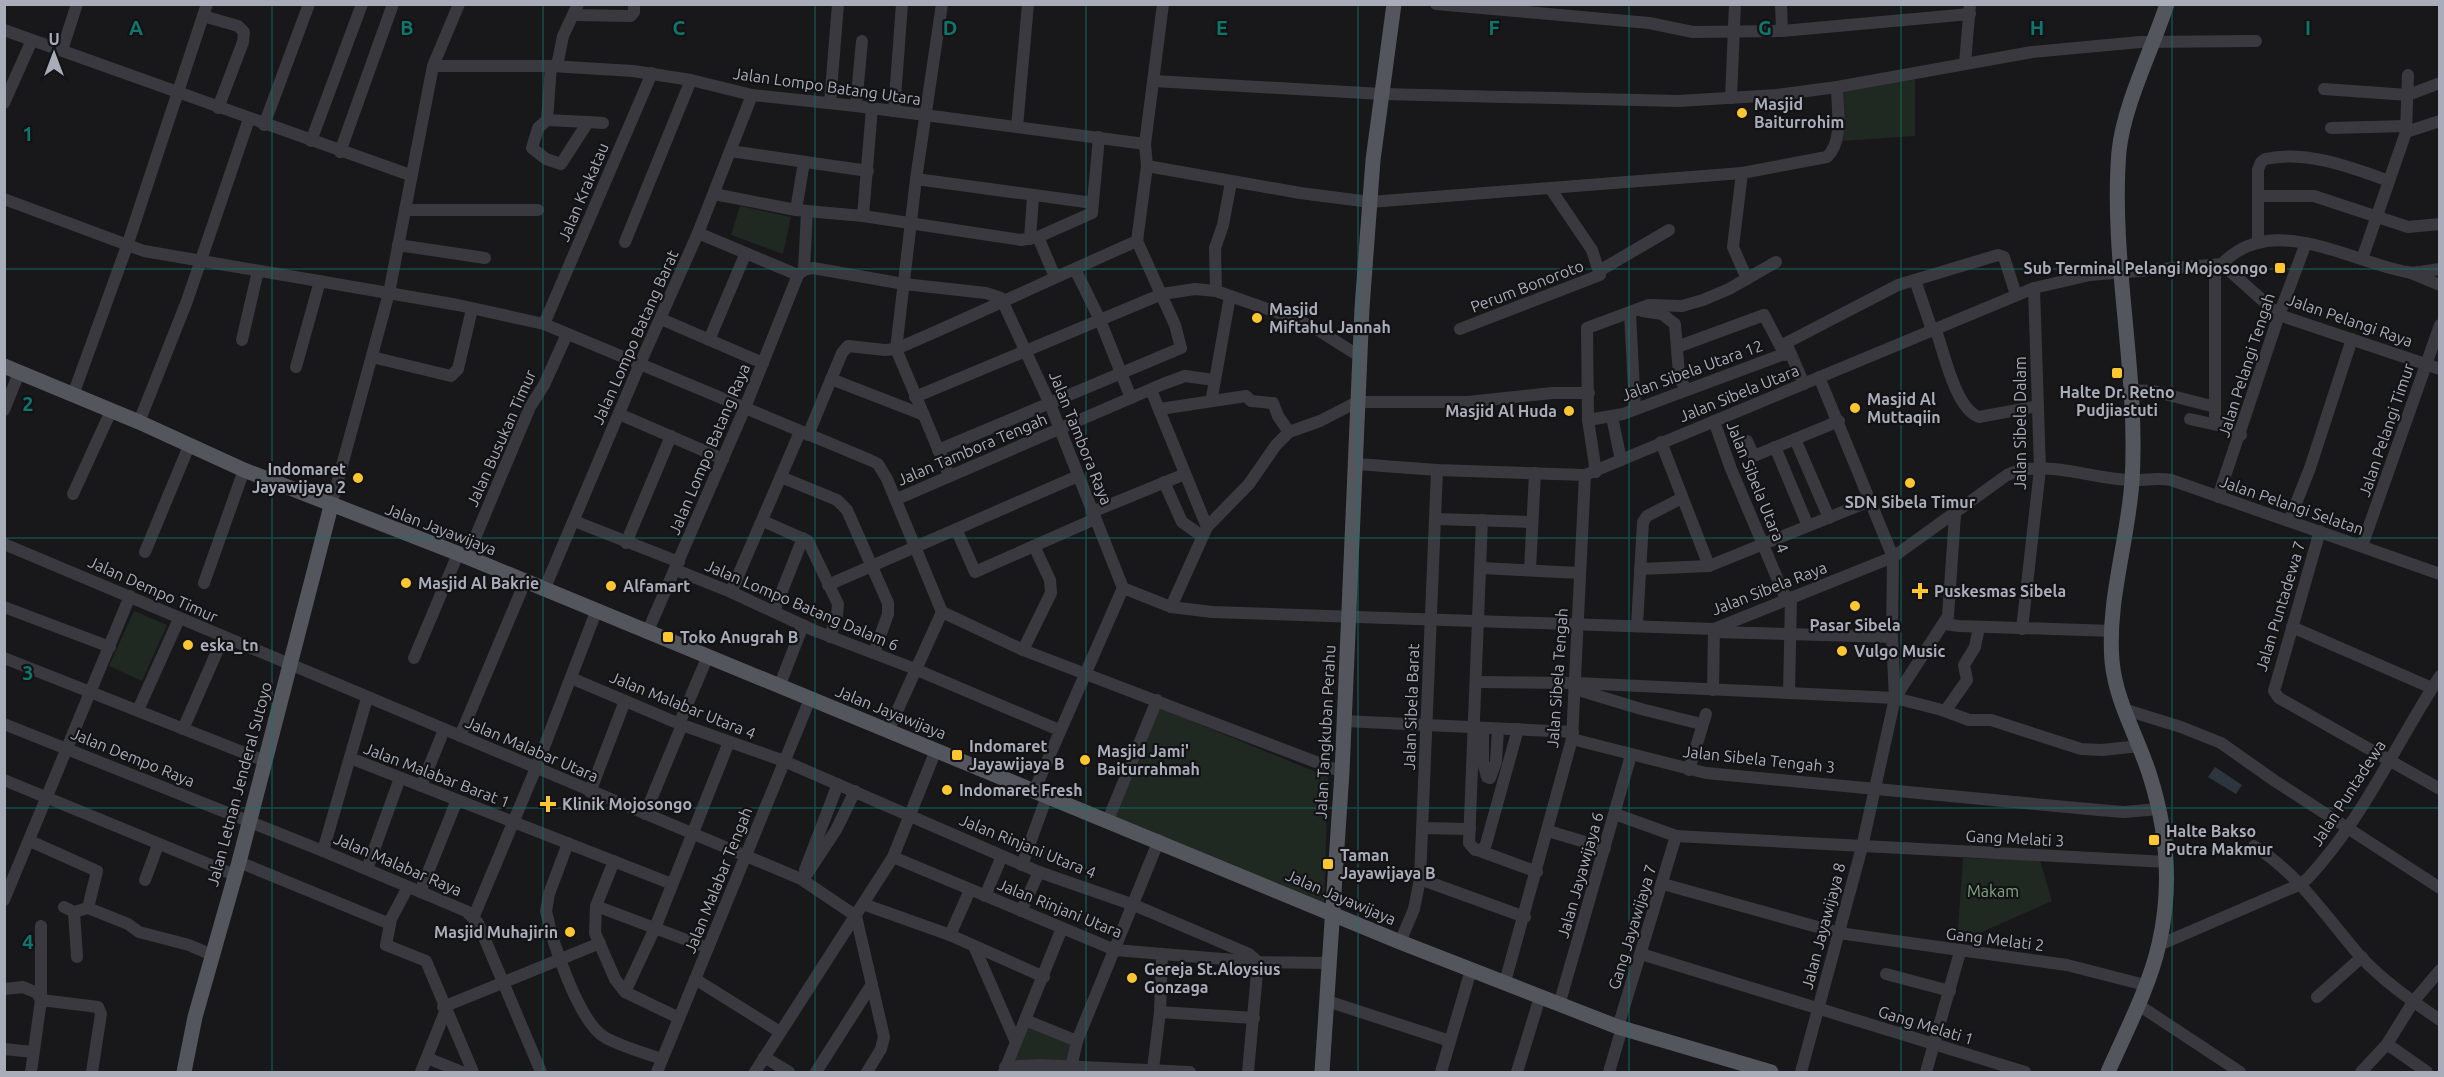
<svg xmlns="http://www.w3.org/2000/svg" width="2444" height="1077" font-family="Ubuntu,sans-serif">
<rect width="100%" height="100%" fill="#18181a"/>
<g fill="#1f2821">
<path d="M1915,78V136L1840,141L1838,89Z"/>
<path d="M740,206L791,217L783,254L731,235Z"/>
<path d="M134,611L167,625L142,681L109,666Z"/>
<path d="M1158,707L1328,777L1324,904L1114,817Z"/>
<path d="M1963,858L2040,860L2052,901L1957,943Z"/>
<path d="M1027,1024L1074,1044L1069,1064H1009Z"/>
</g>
<path fill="#2d363f" d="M2215,767L2242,785L2236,794L2208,777Z"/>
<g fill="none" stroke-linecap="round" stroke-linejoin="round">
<g stroke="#39393f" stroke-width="12">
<path d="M942,4L916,179L896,349L949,475"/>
<path d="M1436,4L1649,23L1693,32L1782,31L1970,14"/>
<path d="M1781,4L1782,31"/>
<path d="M573,15L631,16L634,12V4"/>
<path d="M203,16L238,26L244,32L243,42L218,108"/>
<path d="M4,30L410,175"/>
<path d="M62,50L77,4"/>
<path d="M1965,63L1970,4"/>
<path d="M433,66H551L633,71L691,80L752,95L856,106L1145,144"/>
<path d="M557,66L563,36L578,4"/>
<path d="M1154,81L1382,94L1678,101L1777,95L1837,87L2032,52L2140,42L2256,41"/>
<path d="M2324,89L2408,95L2440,83"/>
<path d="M1731,98L1735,4"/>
<path d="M4,103L32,40"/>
<path d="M830,103L838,4"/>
<path d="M856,106L862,41"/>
<path d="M894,111L902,4"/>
<path d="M547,120L538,128L532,148L546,159L561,164L588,122L547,120L551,66"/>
<path d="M588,122L603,123"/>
<path d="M264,125L309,4"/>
<path d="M1017,127L1028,4"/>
<path d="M2331,128L2406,126"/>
<path d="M2406,132L2440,121"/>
<path d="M311,141L362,4"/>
<path d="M730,151L868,171"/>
<path d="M340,152L393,4"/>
<path d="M1147,166L1300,193L1370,202L1742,173L1827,157C1844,141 1837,108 1837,87"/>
<path d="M1742,173L1733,247L1747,279"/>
<path d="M916,179L1093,203"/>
<path d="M714,194L796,210L863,216L1021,240L1038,237L1092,213L1099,137"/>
<path d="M2258,196H2314L2408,227L2440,224"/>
<path d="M4,199L144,251L458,305L544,324L870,460L878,464L887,479L942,612"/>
<path d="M405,210H538"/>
<path d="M796,210L804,162"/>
<path d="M863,216L872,108"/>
<path d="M698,233L798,275"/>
<path d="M1038,237L1055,277"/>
<path d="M1030,239L1033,196"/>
<path d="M625,242L691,80"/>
<path d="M2258,243V170L2261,162L2265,159C2306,150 2350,167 2389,181"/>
<path d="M398,245L485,258"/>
<path d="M2362,259L2406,132L2408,75"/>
<path d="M2222,264C2272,211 2350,262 2407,272C2417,274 2430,270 2440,269"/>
<path d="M2215,265V416L2221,426L2241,435"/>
<path d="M1075,269L1100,320L1131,398"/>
<path d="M804,270L807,211"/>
<path d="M1599,271L1669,230"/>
<path d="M2411,273L2440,285"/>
<path d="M1915,280L1932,330"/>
<path d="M1216,291L1215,248L1223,225L1231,182"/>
<path d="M1642,311L1662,314L1675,324L1679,374L1685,389"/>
<path d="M1630,313L1635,408"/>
<path d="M661,319L763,363"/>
<path d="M544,324L652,73"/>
<path d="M1935,328C1944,351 1955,409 1979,417L2038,406"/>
<path d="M1460,329L1600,275L1592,250L1550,188"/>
<path d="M242,340L258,271"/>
<path d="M709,340L745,255"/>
<path d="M1677,347L1764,315L1785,355"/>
<path d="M372,357L451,376L458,369L472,309"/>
<path d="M296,367L320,281"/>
<path d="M831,379L924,415"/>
<path d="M1804,384L1786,343L1898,285L1998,255L2004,257L2016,295"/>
<path d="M1151,390L1207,527L1171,607"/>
<path d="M2129,390L2153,391L2215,407"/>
<path d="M73,395L127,246L207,4"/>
<path d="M915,397L1162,294L1195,289L1216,291L1296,319L1318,330L1359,356"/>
<path d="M1212,397L1230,296"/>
<path d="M1160,409L1246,396L1251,401L1273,403L1278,416L1289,432"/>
<path d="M4,410L19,373"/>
<path d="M619,414L723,459"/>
<path d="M1612,417L1621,460"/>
<path d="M2190,419L2221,426"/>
<path d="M1588,420L1623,414L1784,354"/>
<path d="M1714,421L1731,469L1786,599"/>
<path d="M139,422L187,301L249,119"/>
<path d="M808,435L842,353L848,346L885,350L896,349C978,314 1057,276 1137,241L1147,166L1145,144L1163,4"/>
<path d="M1795,439L1829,518"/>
<path d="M1747,441L1754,456L1839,421"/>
<path d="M1661,442L1709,566"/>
<path d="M1775,447L1808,526"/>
<path d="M938,450L1181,348L1175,325L1137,241"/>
<path d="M1357,464L1437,470L1585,475L2034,288L2090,275L2222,264L2279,315L2440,369"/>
<path d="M1596,472L1588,420L1587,328L1649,305L1682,306L1703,300L1729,289L1776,262"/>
<path d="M781,477L837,500L847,510L888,603V614L874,653"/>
<path d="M1164,482L1182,522L1202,536"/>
<path d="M73,494L111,411"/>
<path d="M2218,497L2279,315L2306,243"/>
<path d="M897,499L1163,384L1185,376L1214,380"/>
<path d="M331,506L389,293L433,66L459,4"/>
<path d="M1092,512L1185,474"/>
<path d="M1436,519L1531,522"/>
<path d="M1482,520L1469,843L1475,850L1484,849L1486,844L1518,729"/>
<path d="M574,521L679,562"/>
<path d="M763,521L808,541L838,604L837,615L830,637"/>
<path d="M2289,521L2310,468L2352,339"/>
<path d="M1207,527L1249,484L1276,445L1289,432L1320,421L1357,402H1468L1552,393H1589"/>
<path d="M957,531L975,572L1095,519"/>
<path d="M2320,531L2274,691L2279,698L2440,789"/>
<path d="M626,543L671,436"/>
<path d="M4,544L801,879L856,916L884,1037L881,1049L867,1072"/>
<path d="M2362,546L2440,325"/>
<path d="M145,552L189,446"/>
<path d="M467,557L530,407L544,385L567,334"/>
<path d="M1481,568L1580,573"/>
<path d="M1640,569L1709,566L1870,501"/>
<path d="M676,570L731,592L813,630L910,667L1059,730"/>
<path d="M1530,570L1535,473"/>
<path d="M204,583L244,470"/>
<path d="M828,585L1078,476"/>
<path d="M1123,588L1171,607L1212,612L1714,629L1893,557L2007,475C2044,458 2091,479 2130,480C2144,481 2156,477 2171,480L2440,574"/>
<path d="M544,590L639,366L698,233L752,95"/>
<path d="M731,592L800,432"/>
<path d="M4,607L110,647"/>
<path d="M774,611L803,538"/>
<path d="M942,612L1023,650L1342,772"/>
<path d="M1945,624L1959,626L2113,631"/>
<path d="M1637,625L1643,522L1647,516L1682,498"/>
<path d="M2292,627L2432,688"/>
<path d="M2022,629L2040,469L2034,288"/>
<path d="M1714,632L1892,637"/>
<path d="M647,633L744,410L798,275L804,270L813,268L904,284L986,293L1001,298L1050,404L1123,588"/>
<path d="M1023,650L1051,593L1050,580L1034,546"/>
<path d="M4,658L265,761"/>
<path d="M414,658L458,554"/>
<path d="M571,678L682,725L784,761L1039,872L1134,905L1249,954L1258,962L1248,1072"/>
<path d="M1476,682L1576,683L1895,698L1942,710H1946L1967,680L1964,665L1975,647L1979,627"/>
<path d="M779,687L803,625"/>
<path d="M1575,689L1641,709L1701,724"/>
<path d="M1713,690L1714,629"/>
<path d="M1789,693L1791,597"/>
<path d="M1895,698L1948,616L1955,515"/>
<path d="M2123,709L2181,727L2221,743L2275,781L2440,888"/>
<path d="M138,710L179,619"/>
<path d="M1942,710L1969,720H1991L2081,749L2102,750L2140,746"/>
<path d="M1344,721L1573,732"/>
<path d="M4,724L323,851L466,911L478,923L541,1072"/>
<path d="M679,724L707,658"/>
<path d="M1483,728V762L1487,777L1490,778L1496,762L1498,729"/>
<path d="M183,729L223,638"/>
<path d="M888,731L942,612"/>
<path d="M460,736L525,582"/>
<path d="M1572,739L1706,773L2099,810L2124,812L2159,809"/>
<path d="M350,758L672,884"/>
<path d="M1689,770L1706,714"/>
<path d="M4,780L235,875"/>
<path d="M421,786L444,730"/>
<path d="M1034,791L1123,588"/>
<path d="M590,792L625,701"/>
<path d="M645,814L682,725"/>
<path d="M1615,814L1676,836L2167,862"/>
<path d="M1108,820L1157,700"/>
<path d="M1422,828L1470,829"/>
<path d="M1548,831L1605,848"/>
<path d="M30,841L97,871L88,908"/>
<path d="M568,843L549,894L546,911C552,941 579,1024 606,1038C623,1047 644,1053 662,1059"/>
<path d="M2254,846C2299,874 2326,917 2360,956C2383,981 2412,1001 2440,1020"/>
<path d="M323,851L367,698"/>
<path d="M1480,851L1537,872"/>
<path d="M893,857L1115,950L1258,962L1330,963"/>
<path d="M614,861L596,906L595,933L615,979L625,992L679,1018"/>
<path d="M239,862L390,924"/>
<path d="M1022,865L1047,796"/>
<path d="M367,869L400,778"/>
<path d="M805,870L838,784"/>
<path d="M1420,879L1525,917"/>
<path d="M145,880L158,845"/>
<path d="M803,880L836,830L855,791"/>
<path d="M1663,884L1839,933L2067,965L2145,985"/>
<path d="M408,887L391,919L386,945L426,961L473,1072"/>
<path d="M420,892L457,800"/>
<path d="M985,896L1002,856"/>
<path d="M4,900L130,596"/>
<path d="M863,904L950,935L1044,977"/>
<path d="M596,906L708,948"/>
<path d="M64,907L74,912L88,908L128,924L139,932L189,945L212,955"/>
<path d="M1021,911L1039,872"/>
<path d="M74,912L77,957"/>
<path d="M474,916L536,768L596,612"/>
<path d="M950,935L970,890"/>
<path d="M1400,942L1414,909L1420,879L1437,470"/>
<path d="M2159,945L2301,884L2308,878C2364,818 2396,743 2440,676"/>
<path d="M974,946L1015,1040"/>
<path d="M1641,954L2025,1072"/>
<path d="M1886,974L1950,991"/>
<path d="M695,979L780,1032"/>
<path d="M1505,982L1572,739L1585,475"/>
<path d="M4,989L23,987L37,993L41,1000L98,1007L101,1014L92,1072"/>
<path d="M625,992L655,928L729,742"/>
<path d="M2317,997L2362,957"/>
<path d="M1327,1001L1450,1041"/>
<path d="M2137,1004L2240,1072"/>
<path d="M1559,1005L1631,755"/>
<path d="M443,1007L600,943"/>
<path d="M1160,1012L1254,1018"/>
<path d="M1025,1020L1077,1041"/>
<path d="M1618,1027L1676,836"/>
<path d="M2387,1044L2427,1072"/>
<path d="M4,1049L33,1052"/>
<path d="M764,1057L789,1072"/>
<path d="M427,1058L462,1072"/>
<path d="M1005,1067L1040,1065L1190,1072"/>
<path d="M1153,1069L1160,1012L1162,955"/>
<path d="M31,1072L41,1000V926"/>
<path d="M421,1072L445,1012"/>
<path d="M657,1072L810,699"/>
<path d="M755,1072L893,857L936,750"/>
<path d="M816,1072L872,984"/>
<path d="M1004,1072L1062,928"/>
<path d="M1070,1072L1077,1041L1159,840"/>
<path d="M1441,1072L1471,970"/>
<path d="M1517,1072L1540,997"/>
<path d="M1609,1072L1622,1028"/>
<path d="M1801,1072L1862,847L1895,698L1892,637L1893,557L1819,377"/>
<path d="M1926,1072L1960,952"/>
<path d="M2361,1072L2387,1044L2413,1002L2440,970"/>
</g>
<g stroke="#54565e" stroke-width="15">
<path d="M4,366L139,422L244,470L467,557L1400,942L1618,1027L1771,1072"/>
<path d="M184,1072L195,1017L239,862L331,506"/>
<path d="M1322,1072L1342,772L1362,308L1373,160L1394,4"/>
<path d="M2108,1072C2126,1031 2149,988 2159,944C2172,888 2167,830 2150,776C2138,737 2116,703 2112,661C2107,601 2128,541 2132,481C2139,373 2110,259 2119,151C2124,104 2152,50 2167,4"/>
</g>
</g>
<path fill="none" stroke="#0f766e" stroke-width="1.5" stroke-opacity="0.55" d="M272,4V1072M543,4V1072M815,4V1072M1086,4V1072M1358,4V1072M1629,4V1072M1901,4V1072M2172,4V1072M4,269H2440M4,538H2440M4,808H2440"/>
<g fill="#fbc62f" stroke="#131315" stroke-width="2">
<circle cx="1742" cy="113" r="6"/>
<rect x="2274" y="262" width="12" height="12" rx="3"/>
<circle cx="1257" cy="318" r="6"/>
<rect x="2111" y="367" width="12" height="12" rx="3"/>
<circle cx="1855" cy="408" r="6"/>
<circle cx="1569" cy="411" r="6"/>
<circle cx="358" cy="478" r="6"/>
<circle cx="1910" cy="483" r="6"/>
<circle cx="406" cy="583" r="6"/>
<circle cx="611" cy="586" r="6"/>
<path d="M1917 582h6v6h6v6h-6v6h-6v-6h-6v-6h6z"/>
<circle cx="1855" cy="606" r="6"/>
<rect x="662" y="631" width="12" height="12" rx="3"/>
<circle cx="188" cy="645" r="6"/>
<circle cx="1842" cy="651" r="6"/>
<rect x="951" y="749" width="12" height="12" rx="3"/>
<circle cx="1085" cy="760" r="6"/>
<circle cx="947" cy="790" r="6"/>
<path d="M545 795h6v6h6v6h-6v6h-6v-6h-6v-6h6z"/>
<rect x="2148" y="834" width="12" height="12" rx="3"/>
<rect x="1322" y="858" width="12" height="12" rx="3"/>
<circle cx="570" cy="932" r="6"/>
<circle cx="1132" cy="978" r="6"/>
</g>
<g text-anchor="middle" stroke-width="4.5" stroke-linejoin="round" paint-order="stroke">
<g font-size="16" fill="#a9adba" stroke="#131315">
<text transform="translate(827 86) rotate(8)" y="6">Jalan Lompo Batang Utara</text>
<text transform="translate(583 192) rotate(-67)" y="6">Jalan Krakatau</text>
<text transform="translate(1527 286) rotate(-21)" y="6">Perum Bonoroto</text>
<text transform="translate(2350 320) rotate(19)" y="6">Jalan Pelangi Raya</text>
<text transform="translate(635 337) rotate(-66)" y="6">Jalan Lompo Batang Barat</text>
<text transform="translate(2246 365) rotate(-72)" y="6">Jalan Pelangi Tengah</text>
<text transform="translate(1692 370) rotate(-20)" y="6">Jalan Sibela Utara 12</text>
<text transform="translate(1739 393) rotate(-22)" y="6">Jalan Sibela Utara</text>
<text transform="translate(2020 423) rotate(-90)" y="6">Jalan Sibela Dalam</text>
<text transform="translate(2386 430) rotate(-71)" y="6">Jalan Pelangi Timur</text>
<text transform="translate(501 438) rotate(-66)" y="6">Jalan Busukan Timur</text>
<text transform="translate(1081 438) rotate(68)" y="6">Jalan Tambora Raya</text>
<text transform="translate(709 449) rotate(-67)" y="6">Jalan Lompo Batang Raya</text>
<text transform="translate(972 449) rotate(-23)" y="6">Jalan Tambora Tengah</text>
<text transform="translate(1758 487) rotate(68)" y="6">Jalan Sibela Utara 4</text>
<text transform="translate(2292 505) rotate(19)" y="6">Jalan Pelangi Selatan</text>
<text transform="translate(441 529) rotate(21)" y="6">Jalan Jayawijaya</text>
<text transform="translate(1769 588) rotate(-21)" y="6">Jalan Sibela Raya</text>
<text transform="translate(153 589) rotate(24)" y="6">Jalan Dempo Timur</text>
<text transform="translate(802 605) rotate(23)" y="6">Jalan Lompo Batang Dalam 6</text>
<text transform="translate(2280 606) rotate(-73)" y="6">Jalan Puntadewa 7</text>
<text transform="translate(1557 678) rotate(-86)" y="6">Jalan Sibela Tengah</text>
<text transform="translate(683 705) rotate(22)" y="6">Jalan Malabar Utara 4</text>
<text transform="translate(1411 707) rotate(-88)" y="6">Jalan Sibela Barat</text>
<text transform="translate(891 712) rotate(22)" y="6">Jalan Jayawijaya</text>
<text transform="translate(1325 732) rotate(-87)" y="6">Jalan Tangkuban Perahu</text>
<text transform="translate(532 749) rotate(23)" y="6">Jalan Malabar Utara</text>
<text transform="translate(133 757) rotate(22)" y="6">Jalan Dempo Raya</text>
<text transform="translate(1759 759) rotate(6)" y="6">Jalan Sibela Tengah 3</text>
<text transform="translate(437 775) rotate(21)" y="6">Jalan Malabar Barat 1</text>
<text transform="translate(239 784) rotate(-75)" y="6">Jalan Letnan Jenderal Sutoyo</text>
<text transform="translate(2348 793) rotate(-57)" y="6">Jalan Puntadewa</text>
<text transform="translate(2015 838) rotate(3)" y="6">Gang Melati 3</text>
<text transform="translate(1028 846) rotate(22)" y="6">Jalan Rinjani Utara 4</text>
<text transform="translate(398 864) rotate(23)" y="6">Jalan Malabar Raya</text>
<text transform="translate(1580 875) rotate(-74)" y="6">Jalan Jayawijaya 6</text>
<text transform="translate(718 880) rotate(-68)" y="6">Jalan Malabar Tengah</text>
<text transform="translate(1341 897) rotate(23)" y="6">Jalan Jayawijaya</text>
<text transform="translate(1060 908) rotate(22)" y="6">Jalan Rinjani Utara</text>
<text transform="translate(1823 926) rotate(-75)" y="6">Jalan Jayawijaya 8</text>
<text transform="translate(1632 927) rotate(-73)" y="6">Gang Jayawijaya 7</text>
<text transform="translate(1995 939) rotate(7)" y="6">Gang Melati 2</text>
<text transform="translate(1926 1025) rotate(17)" y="6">Gang Melati 1</text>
</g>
<g font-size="16" font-weight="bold" fill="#a9adba" stroke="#131315" text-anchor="start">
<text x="1754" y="110">Masjid<tspan x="1754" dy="18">Baiturrohim</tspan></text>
<text x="2268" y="274" text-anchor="end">Sub Terminal Pelangi Mojosongo</text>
<text x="1269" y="315">Masjid<tspan x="1269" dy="18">Miftahul Jannah</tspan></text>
<text x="2117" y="398" text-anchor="middle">Halte Dr. Retno<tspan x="2117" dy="18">Pudjiastuti</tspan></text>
<text x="1867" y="405">Masjid Al<tspan x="1867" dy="18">Muttaqiin</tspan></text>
<text x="1557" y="417" text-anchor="end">Masjid Al Huda</text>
<text x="346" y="475" text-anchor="end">Indomaret<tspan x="346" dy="18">Jayawijaya 2</tspan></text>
<text x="1910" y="508" text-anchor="middle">SDN Sibela Timur</text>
<text x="418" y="589">Masjid Al Bakrie</text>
<text x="623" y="592">Alfamart</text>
<text x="1934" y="597">Puskesmas Sibela</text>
<text x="1855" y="631" text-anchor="middle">Pasar Sibela</text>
<text x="680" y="643">Toko Anugrah B</text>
<text x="200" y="651">eska_tn</text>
<text x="1854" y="657">Vulgo Music</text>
<text x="969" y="752">Indomaret<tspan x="969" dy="18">Jayawijaya B</tspan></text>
<text x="1097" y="757">Masjid Jami'<tspan x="1097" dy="18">Baiturrahmah</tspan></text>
<text x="959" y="796">Indomaret Fresh</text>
<text x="562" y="810">Klinik Mojosongo</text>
<text x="2166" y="837">Halte Bakso<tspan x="2166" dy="18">Putra Makmur</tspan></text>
<text x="1340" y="861">Taman<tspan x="1340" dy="18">Jayawijaya B</tspan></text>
<text x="558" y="938" text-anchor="end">Masjid Muhajirin</text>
<text x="1144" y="975">Gereja St.Aloysius<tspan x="1144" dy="18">Gonzaga</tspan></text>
</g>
<g font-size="16" fill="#80a685" stroke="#131315">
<text x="1993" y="897">Makam</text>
</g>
</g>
<g font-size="20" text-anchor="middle" font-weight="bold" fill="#0f766e" stroke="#131315" stroke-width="4.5" stroke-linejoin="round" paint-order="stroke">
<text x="136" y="35">A</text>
<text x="407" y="35">B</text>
<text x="679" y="35">C</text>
<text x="950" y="35">D</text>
<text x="1222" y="35">E</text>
<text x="1494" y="35">F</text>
<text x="1765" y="35">G</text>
<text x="2037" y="35">H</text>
<text x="2308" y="35">I</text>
<text x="28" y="141">1</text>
<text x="28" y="411">2</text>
<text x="28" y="680">3</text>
<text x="28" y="949">4</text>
</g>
<rect width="2444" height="1077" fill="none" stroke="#a9adba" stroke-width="12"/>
<g transform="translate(54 54)" stroke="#131315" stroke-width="4.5" paint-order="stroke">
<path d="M0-4.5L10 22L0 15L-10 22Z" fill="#a9adba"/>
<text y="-9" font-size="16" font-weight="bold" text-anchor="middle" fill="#a9adba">U</text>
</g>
</svg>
